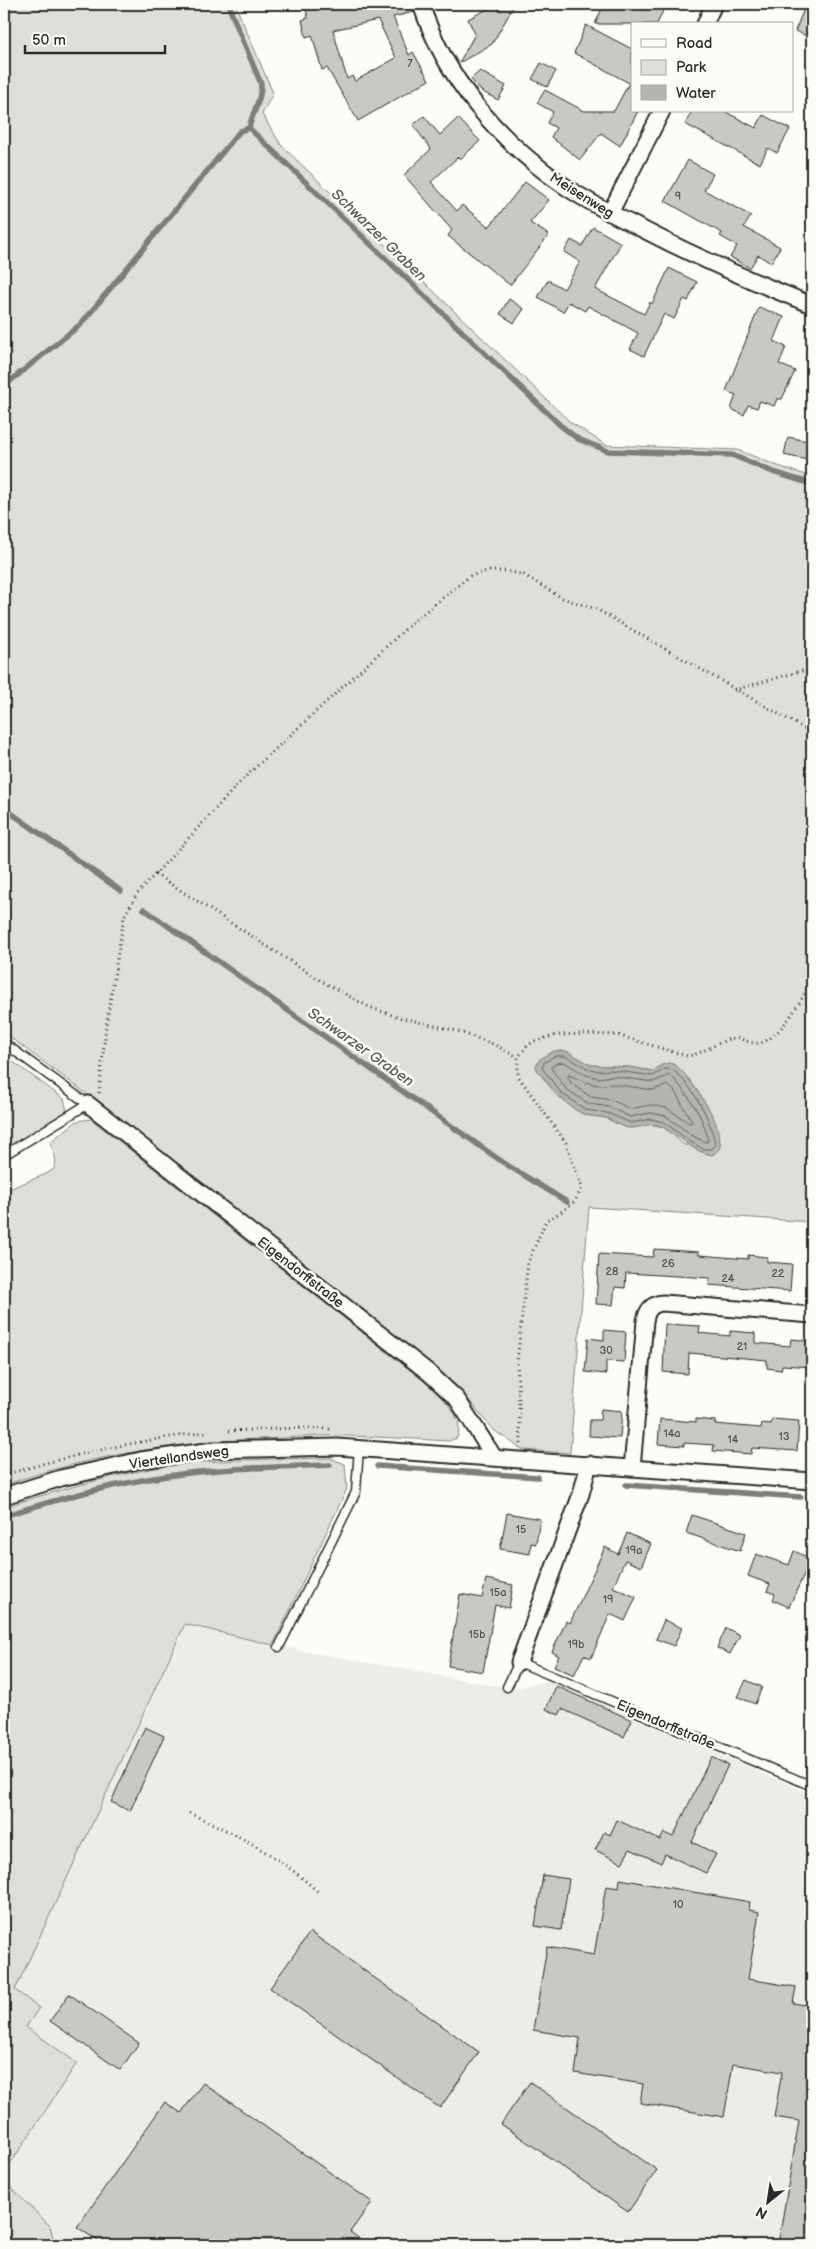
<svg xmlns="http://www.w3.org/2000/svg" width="816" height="2249" font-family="'Balsamiq Sans',sans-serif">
<rect width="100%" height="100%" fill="#fdfcf7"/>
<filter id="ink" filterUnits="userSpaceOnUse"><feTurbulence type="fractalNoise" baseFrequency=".02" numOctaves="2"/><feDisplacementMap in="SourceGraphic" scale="10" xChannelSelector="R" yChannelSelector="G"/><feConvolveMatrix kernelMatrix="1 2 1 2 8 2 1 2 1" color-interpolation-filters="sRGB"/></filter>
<g filter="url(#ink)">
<path fill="#edece8" d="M185,1624L288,1648L514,1689L547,1681L812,1794V2245H55L50,2226L4,2181V2173L77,2063L26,2027L15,1990Z"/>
<g fill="#dfdeda" stroke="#858482" fill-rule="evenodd">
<path d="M4,4H235L273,93L262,114L281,145L570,422L606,445L738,450L775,465L812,477V1222L589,1207L570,1453L523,1450L492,1429L469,1400L397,1337L99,1103L4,1033ZM566,1051L591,1065L629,1067L653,1071L663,1064L690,1080L699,1095L686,1146L663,1127L651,1124L632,1128L624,1127L606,1118L585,1115L557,1096L537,1070Z"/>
<path d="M4,1055L64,1099L67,1111L4,1150Z"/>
<path d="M91,1119L434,1389C446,1404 465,1417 457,1438L449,1441C415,1439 381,1437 347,1436C326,1435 304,1437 283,1438C187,1441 95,1453 4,1485V1191L46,1174L54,1169L56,1160L50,1142L77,1121Z"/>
<path d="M330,1458L345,1464L347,1489L273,1645L185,1624L15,1990L39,2008L26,2027L77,2063L4,2173V1507C62,1489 121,1472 181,1464C231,1459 281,1459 330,1458Z"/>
<path d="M4,2181L50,2226L55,2245H4Z"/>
</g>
<path fill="#b5b4b1" stroke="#7e7d7b" d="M554,1051H566L591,1065L629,1067L653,1071C658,1068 664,1063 670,1063C682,1064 711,1110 715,1121C718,1129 721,1140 720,1148L713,1155C691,1152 682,1137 663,1127C651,1121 642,1128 630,1128C621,1128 614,1121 606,1118C598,1116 590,1117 583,1114C562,1104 552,1086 537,1070L536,1066L540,1059Z"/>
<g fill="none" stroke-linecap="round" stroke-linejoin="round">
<g stroke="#626261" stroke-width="1">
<path d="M555,1056H565L589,1069L600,1071L611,1070L653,1076L665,1069H671C690,1081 714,1123 715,1146L710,1149H703L689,1141L664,1122L651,1119L631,1123L607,1113L586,1110L561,1093L542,1068L544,1063Z"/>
<path d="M557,1063L564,1062L586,1075L599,1078L612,1076L653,1082L670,1075C686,1091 705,1118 708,1141L705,1142L693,1136L666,1116L650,1113L630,1117L609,1107L589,1104L566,1089L551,1068Z"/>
<path d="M569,1075L585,1082L598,1085L612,1084L653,1090L668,1085L675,1092L692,1122L689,1123L667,1108L650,1105L630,1109L612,1100L591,1097L572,1084L568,1078Z"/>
</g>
<g stroke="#7e7d7b" stroke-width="5.5">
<path d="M230,4L231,12L261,84C262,99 252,113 249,128"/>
<path d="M4,386L81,324L240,131L249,128L560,425L578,439L608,451L732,455L773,472L812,484"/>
<path d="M4,808L121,891"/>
<path d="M144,909L504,1163L567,1202"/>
<path d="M377,1466L538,1477"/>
<path d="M626,1485L801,1497"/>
<path d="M4,1516C57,1499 111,1484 167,1476C221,1468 276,1467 330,1465"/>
</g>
</g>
<g fill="#c9c8c4" stroke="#2b2b2b" fill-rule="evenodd">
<path d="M305,4H412L414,12L393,17L409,55L413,52L429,80L358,121L327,68L322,70L312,35L306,37L302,20L308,18ZM378,20L396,58L355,81L352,76L347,79L333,30Z"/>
<path d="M497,4H515L492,44L459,63L475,34L468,19Z"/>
<path d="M604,4H666L657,24H595Z"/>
<path d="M806,4H812V38L795,31Z"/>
<path d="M586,25L632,49V111H638L620,146L601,133L580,160L551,137L556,128L547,123L553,112L537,103L545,90L584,111H614L629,83L574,53Z"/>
<path d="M541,63L556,71L547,87L532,79Z"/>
<path d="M480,71L506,86L498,100L481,91L471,79Z"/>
<path d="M692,111H724L756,128L763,115L790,129L777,153L768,148L760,164L685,124Z"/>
<path d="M424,116L440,135L458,118L480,141L460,159L458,157L431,182L457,211L462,205L489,227L525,182L549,200L530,223L549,235L510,285L448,236L452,230L404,175L431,149L413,125Z"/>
<path d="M688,160L713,174L704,190L751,216L744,227L780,247L771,263L758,255L750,268L730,257L737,246L720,236L722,233L665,201Z"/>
<path d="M593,227L621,243L595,289L644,314L650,302L652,304L669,268L697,282L688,301L684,299L674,319L664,314L644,356L630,349L638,333L588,306L585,311L569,302L563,312L538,297L548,280L564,289L580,262L564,252L571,240L582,246Z"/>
<path d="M509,299L524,309L514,323L500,314Z"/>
<path d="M759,307L784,317L774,341L786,347L779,364L795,371L782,399H777L774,406L760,401L757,408L748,405L744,415L731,409L736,395L726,391Z"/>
<path d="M788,437L812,442V461L784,455Z"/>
<path d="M654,1249L699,1252V1255L748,1259V1255L767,1257V1262L792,1264L790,1291L709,1285L710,1278L626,1273L625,1288L615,1287L613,1305L596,1304L599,1254L653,1257Z"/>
<path d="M665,1324L700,1326L699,1333L730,1336V1331L755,1333V1343L790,1346L791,1339L812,1341V1367L782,1365L781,1370L767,1368V1360L689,1353L688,1374L663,1372Z"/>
<path d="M604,1330L626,1332L624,1362L606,1361V1374L585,1372L588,1338L604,1340Z"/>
<path d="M601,1409L622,1411L620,1438L589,1436L590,1420H600Z"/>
<path d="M660,1419L696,1422V1419L715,1421V1424L761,1428L762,1423L771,1424L772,1419L799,1421L797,1451L752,1448L751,1454L713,1451L714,1445L684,1443V1446L658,1444Z"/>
<path d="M507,1513L540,1519L536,1544L531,1543L530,1554L500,1549Z"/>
<path d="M692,1515L746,1533L740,1551L686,1533Z"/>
<path d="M627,1533L651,1544L641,1567L625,1560L613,1587L636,1597L625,1621L610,1614L591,1658L584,1655L574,1675L554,1666L559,1656L552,1652L566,1621L570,1623L605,1547L618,1554Z"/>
<path d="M794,1551L811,1559L789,1607L773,1600L775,1594L767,1591L770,1584L748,1576L756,1554L789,1565Z"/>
<path d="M486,1579L513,1585L509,1608L495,1605L483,1672L448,1666L460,1594L482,1598Z"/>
<path d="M664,1620L682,1628L674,1646L656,1639Z"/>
<path d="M726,1628L740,1635L730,1654L717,1648Z"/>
<path d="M746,1680L762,1687L755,1704L738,1697Z"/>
<path d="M556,1686L632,1720L624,1737L562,1709L559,1715L546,1709Z"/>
<path d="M145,1727L164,1736L130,1811L111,1802Z"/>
<path d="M711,1757L728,1765L692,1842L716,1854L706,1873L665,1854L661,1863L630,1849L622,1863L595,1850L604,1832L610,1835L617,1820L660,1840L664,1833L673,1837Z"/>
<path d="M543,1875L569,1879L561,1930L535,1926Z"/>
<path d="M620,1879L750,1902L749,1910L759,1912L748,1979L796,1987L793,2003L812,2006V2245H778L799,2121L774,2117L782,2072L733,2064L724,2117L640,2103L643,2084L575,2073L580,2038L533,2030L547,1947L594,1955L606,1886L619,1888Z"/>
<path d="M310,1932L479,2052L440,2108L270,1988Z"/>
<path d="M69,1994L139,2043L120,2070L50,2021Z"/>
<path d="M530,2082L657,2170L628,2212L501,2124Z"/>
<path d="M203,2083L372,2202L350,2232L369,2245H104L77,2227L165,2102L181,2113Z"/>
</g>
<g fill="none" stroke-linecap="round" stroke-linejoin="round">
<g stroke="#2b2b2b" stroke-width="11">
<g id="lane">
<path d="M4,1043L88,1104L4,1155"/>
<path d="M279,1647L356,1492L359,1447"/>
<path d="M507,1687L519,1662L812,1786"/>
</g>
</g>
<g stroke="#2b2b2b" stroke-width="19">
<g id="street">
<path d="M421,4C445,79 499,141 563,185C589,203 618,217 646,231C700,259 756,283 812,305"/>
<path d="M705,24L714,4"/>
<path d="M610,213L662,111"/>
<path d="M88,1104L428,1372L457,1399L494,1457"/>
<path d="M632,1468L645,1321C647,1310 651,1304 663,1303L812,1315"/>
<path d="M4,1496L61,1478L141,1460L214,1450L337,1447L812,1481"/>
<path d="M519,1662L581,1494L589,1464"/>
</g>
</g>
<g stroke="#2b2b2b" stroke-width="3" stroke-dasharray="1 4" stroke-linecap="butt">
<path d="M734,690L812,668"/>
<path d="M155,874L318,979L369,1007L398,1017L457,1031L493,1044L518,1057"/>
<path d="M99,1093L106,1026L124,917L137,894L243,779L415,620L470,576L487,571H506L524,575L562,598L596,609L812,733"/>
<path d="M229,1431L298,1428L330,1429"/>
<path d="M521,1444L517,1362L528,1262L546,1221L564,1210L575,1201L582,1188L566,1143L518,1076V1057L528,1045L535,1041L557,1035L584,1034L617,1035L687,1056C703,1054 715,1043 730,1039C740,1036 750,1045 760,1043C780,1039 804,997 812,979"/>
<path d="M4,1475C71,1455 138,1440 208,1432"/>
<path d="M189,1813C240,1836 277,1854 318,1892"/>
</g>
<use href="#lane" stroke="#fdfcf7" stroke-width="8"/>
<use href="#street" stroke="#fdfcf7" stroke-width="15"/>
</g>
</g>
<g text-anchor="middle" stroke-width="5" stroke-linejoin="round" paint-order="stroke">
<g font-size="11" fill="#525251">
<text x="410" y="67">7</text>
<text x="678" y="200">9</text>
<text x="668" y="1267">26</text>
<text x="612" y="1275">28</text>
<text x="778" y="1277">22</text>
<text x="728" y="1282">24</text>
<text x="742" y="1350">21</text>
<text x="606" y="1354">30</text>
<text x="672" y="1437">14a</text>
<text x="784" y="1440">13</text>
<text x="733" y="1443">14</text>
<text x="521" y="1533">15</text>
<text x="634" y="1554">19a</text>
<text x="498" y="1596">15a</text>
<text x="608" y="1603">19</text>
<text x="477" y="1638">15b</text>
<text x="576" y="1648">19b</text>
<text x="678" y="1908">10</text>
</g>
<g font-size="14" fill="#2b2b2b" stroke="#fdfcf7">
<text transform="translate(582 195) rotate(32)" y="5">Meisenweg</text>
<text transform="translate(301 1272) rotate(38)" y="5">Eigendorffstraße</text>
<text transform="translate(179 1457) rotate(-8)" y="5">Viertellandsweg</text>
<text transform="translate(666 1724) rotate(23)" y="5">Eigendorffstraße</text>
</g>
<g font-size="15" font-style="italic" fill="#5b5b5a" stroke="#fdfcf7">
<text transform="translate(379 235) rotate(44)" y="5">Schwarzer Graben</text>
<text transform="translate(361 1047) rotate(35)" y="5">Schwarzer Graben</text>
</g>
</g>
<rect width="816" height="2249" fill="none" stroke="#fdfcf7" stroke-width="20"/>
<rect x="10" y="10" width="796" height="2229" fill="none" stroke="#2b2b2b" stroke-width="2" filter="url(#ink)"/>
<rect x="631" y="22" width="162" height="90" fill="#fdfcf7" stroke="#a9a8a5"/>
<rect x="641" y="39" width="25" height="8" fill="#fdfcf7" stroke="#a9a8a5"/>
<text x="676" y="48" font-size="15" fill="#2b2b2b">Road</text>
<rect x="641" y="60" width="25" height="15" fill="#dfdeda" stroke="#a9a8a5"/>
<text x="676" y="72" font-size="15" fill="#2b2b2b">Park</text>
<rect x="641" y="85" width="25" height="15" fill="#b5b4b1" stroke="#a9a8a5"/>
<text x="676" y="98" font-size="15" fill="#2b2b2b">Water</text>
<g transform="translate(768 2202) rotate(210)" stroke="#fdfcf7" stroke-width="4" paint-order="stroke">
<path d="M0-4L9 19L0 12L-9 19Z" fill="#2b2b2b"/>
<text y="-8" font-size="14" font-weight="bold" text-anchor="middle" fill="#2b2b2b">N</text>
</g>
<path d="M25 45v8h140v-8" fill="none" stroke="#2b2b2b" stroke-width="2.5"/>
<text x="32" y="45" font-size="15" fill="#2b2b2b" stroke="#fdfcf7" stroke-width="4" paint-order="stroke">50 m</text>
</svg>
